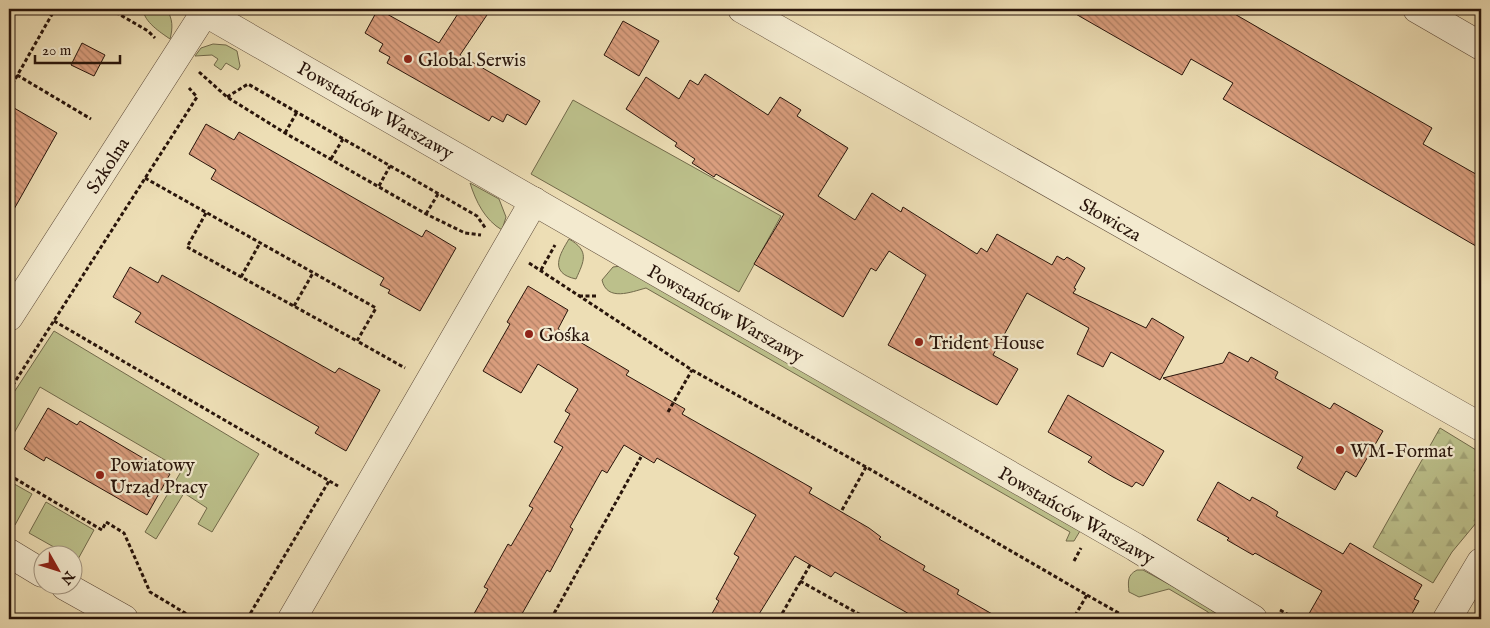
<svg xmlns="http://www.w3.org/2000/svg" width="1490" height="628" font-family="'IM FELL English',serif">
<defs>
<pattern id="forest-firs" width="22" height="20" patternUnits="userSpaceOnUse" patternTransform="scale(1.25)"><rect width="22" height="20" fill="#bcc08b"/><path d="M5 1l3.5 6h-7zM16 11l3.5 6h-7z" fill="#a2a477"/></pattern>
<pattern id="building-back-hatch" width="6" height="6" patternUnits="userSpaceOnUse" patternTransform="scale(1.25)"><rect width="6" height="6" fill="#da9e7e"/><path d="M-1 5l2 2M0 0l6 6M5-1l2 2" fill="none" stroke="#b18065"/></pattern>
</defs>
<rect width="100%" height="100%" fill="#eddeb5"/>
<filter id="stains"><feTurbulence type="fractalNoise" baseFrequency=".004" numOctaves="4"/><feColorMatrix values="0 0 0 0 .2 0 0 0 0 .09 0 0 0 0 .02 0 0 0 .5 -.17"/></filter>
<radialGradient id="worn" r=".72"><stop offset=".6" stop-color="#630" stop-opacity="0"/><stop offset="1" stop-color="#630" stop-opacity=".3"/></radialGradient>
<g fill="#bcc08b" stroke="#726a4b">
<path d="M143,9H166C173,18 173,28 170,39C160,32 144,22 143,9Z"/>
<path d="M213,44L226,45L237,51L240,66L238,70L226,63L221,70L214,65L218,59L212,55L195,56L201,48Z"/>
<path d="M573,100L781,216L739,292L531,174Z"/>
<path d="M470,183L499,199L506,217L502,230C485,220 476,202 470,183Z"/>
<path d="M569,239C590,251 584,261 576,279C548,273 560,254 569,239Z"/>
<path d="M621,266L1080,531L1074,541H1066L1070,532L646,288C631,292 607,302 602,280L613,267Z"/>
<path d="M54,331L259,454L212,532L198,524L207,508L184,493L156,539L145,532L182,470L40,387L9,442V400Z"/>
<path d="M9,481L32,494L15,525L9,521Z"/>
<path d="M46,502L94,530L77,561L72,556L68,555L29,533Z"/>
<path d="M1137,570H1143L1196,599L1224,619H1210L1208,612L1169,589L1139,597L1129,592C1128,582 1127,575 1137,570Z"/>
</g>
<path fill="url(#forest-firs)" stroke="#726a4b" d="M1440,428L1481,453V517L1452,552L1433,583L1373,547Z"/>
<g fill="url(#building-back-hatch)" stroke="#29150b">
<path d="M378,9L439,43L461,9H491L460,55L540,101L526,125L507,114L503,122L492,116L489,121L387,63L390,57L379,51L383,44L365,33Z"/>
<path d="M1067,9H1226L1432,128L1423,144L1481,177V249L1223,99L1233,83L1191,59L1182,75Z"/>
<path d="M623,21L659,41L639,76L604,55Z"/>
<path d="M82,43L105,55L94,76L71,65Z"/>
<path d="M705,74L768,115L780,97L801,110L797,116L848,148L818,196L855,220L872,193L901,212L903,207L977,254L981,248L987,252L997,234L1052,265L1057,256L1064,260L1067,257L1085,268L1074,288L1076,289L1073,293L1146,328L1152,318L1184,337L1160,380L1111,352L1103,367L1077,354L1089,328L1027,293L993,355L1018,369L997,405L888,345L926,275L889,251L876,271L871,268L843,317L754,264L784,214L716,174L714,177L692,163L695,159L675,146L677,143L626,109L646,77L679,99L690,80L698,85Z"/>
<path d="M9,105L57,133L9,218Z"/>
<path d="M206,124L234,140L239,132L422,237L426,230L456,248L420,311L388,293L390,290L380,285L384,278L211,179L216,170L189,154Z"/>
<path d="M130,267L158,283L162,275L335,373L339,368L380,390L346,451L315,433L319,427L135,322L141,313L113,297Z"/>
<path d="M528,286L568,310L558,329L629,371L626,375L685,409L682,414L812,488L809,493L869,528L881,537L879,539L925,566L923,570L959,590L957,594L1001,619H918L835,572L831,577L795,556L756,619H709L719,601L716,599L739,557L734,554L756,515L657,458L654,463L624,445L607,473L602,470L570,527L573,529L550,572L547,570L519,619H471L488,589L484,587L508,544L511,546L533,508L529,506L563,447L554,442L570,414L565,411L578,389L538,364L521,393L483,371L510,324L507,322Z"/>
<path d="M1229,352L1248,362L1251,357L1278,372L1275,378L1330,409L1334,403L1383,431L1356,477L1346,471L1335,490L1297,468L1303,457L1163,378L1223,363Z"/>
<path d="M1068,395L1164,451L1143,486L1136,482L1132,487L1113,477L1088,462L1092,457L1048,432Z"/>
<path d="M48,408L77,425L80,421L170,474L147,515L46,457L44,461L24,449Z"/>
<path d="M1218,482L1250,501L1252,497L1267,505L1278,512L1276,516L1343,554L1350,543L1422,585L1414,599L1419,601L1409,619H1306L1322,591L1255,553L1253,555L1227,540L1229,538L1197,520Z"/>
</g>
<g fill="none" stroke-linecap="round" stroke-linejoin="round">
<g stroke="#5a4736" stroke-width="29">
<g id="minor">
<path d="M199,9L1135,547L1253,619"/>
<path d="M742,9L1481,427"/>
<path d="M1417,9L1481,46"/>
<path d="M9,317L205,12"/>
<path d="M9,553L42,573"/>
<path d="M65,586L124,619"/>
<path d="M292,619L534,201"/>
<path d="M1447,619L1481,562"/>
</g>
</g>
<g stroke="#29150b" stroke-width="3" stroke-dasharray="4 2.5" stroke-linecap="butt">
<path d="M110,9L148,31L155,38"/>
<path d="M709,9L715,12"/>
<path d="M199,72L227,97L285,133L426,214L465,233L481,235"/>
<path d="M17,75L91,119"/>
<path d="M9,90L55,9"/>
<path d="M227,97L248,84L477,216L486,229"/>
<path d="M285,133L297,112"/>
<path d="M331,159L343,139"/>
<path d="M145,178L376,308L357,341L405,368"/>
<path d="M379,186L390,166"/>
<path d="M206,213L187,247L357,341"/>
<path d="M426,214L438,194"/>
<path d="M529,263L692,370L866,467L1087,595L1073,619"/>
<path d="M541,270L555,245"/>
<path d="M241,277L260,243"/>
<path d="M579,296H596"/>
<path d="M294,306L313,273"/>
<path d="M54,321L338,486"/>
<path d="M9,391L197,97L189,88"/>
<path d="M668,412L692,370"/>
<path d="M9,475L102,530L106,522L124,533L150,592L195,619"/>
<path d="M842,510L866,467"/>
<path d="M1476,534L1481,528"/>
<path d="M1074,561L1081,548"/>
<path d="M800,581L868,619"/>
<path d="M1087,595L1129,619"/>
<path d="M1280,610L1296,619"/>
<path d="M247,619L329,481"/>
<path d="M551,619L641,457"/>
<path d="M779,619L810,565"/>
</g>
<use href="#minor" stroke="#f3eacf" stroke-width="28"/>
</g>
<g fill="#8f2418" stroke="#f3eacf" stroke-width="2">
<circle cx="408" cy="59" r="5"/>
<circle cx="529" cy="334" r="5"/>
<circle cx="919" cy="342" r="5"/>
<circle cx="1340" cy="450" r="5"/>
<circle cx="100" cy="475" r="5"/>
</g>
<g text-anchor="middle" stroke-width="4.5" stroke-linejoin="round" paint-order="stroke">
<g font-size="19" fill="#29150b" stroke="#f3eacf" text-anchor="start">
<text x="418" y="66">Global Serwis</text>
<text x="539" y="341">Gośka</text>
<text x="929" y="349">Trident House</text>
<text x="1350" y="457">WM-Format</text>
<text x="110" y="471">Powiatowy<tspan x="110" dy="22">Urząd Pracy</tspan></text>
</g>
<g font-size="19" fill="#29150b" stroke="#f3eacf">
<text transform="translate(376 110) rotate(30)" y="7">Powstańców Warszawy</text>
<text transform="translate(107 165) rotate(-57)" y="7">Szkolna</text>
<text transform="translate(1111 219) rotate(30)" y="7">Słowicza</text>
<text transform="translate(726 313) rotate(30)" y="7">Powstańców Warszawy</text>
<text transform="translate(1077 515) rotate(30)" y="7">Powstańców Warszawy</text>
</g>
</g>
<rect width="1490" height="628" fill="none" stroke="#eddeb5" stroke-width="30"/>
<rect x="10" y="10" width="1470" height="608" fill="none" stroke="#29150b" stroke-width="2.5"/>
<rect x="15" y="15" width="1460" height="598" fill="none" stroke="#29150b"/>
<g transform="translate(58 570) rotate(129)"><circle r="24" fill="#f3eacf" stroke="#a29581"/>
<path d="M0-4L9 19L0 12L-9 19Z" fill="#8f2418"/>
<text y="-8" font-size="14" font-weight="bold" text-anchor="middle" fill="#29150b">N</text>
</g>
<path d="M35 55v8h85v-8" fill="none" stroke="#29150b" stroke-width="2.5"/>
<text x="42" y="55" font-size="15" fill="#29150b" stroke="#f3eacf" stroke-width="4" paint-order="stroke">20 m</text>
<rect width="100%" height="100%" filter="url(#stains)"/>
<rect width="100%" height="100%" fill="url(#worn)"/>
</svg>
